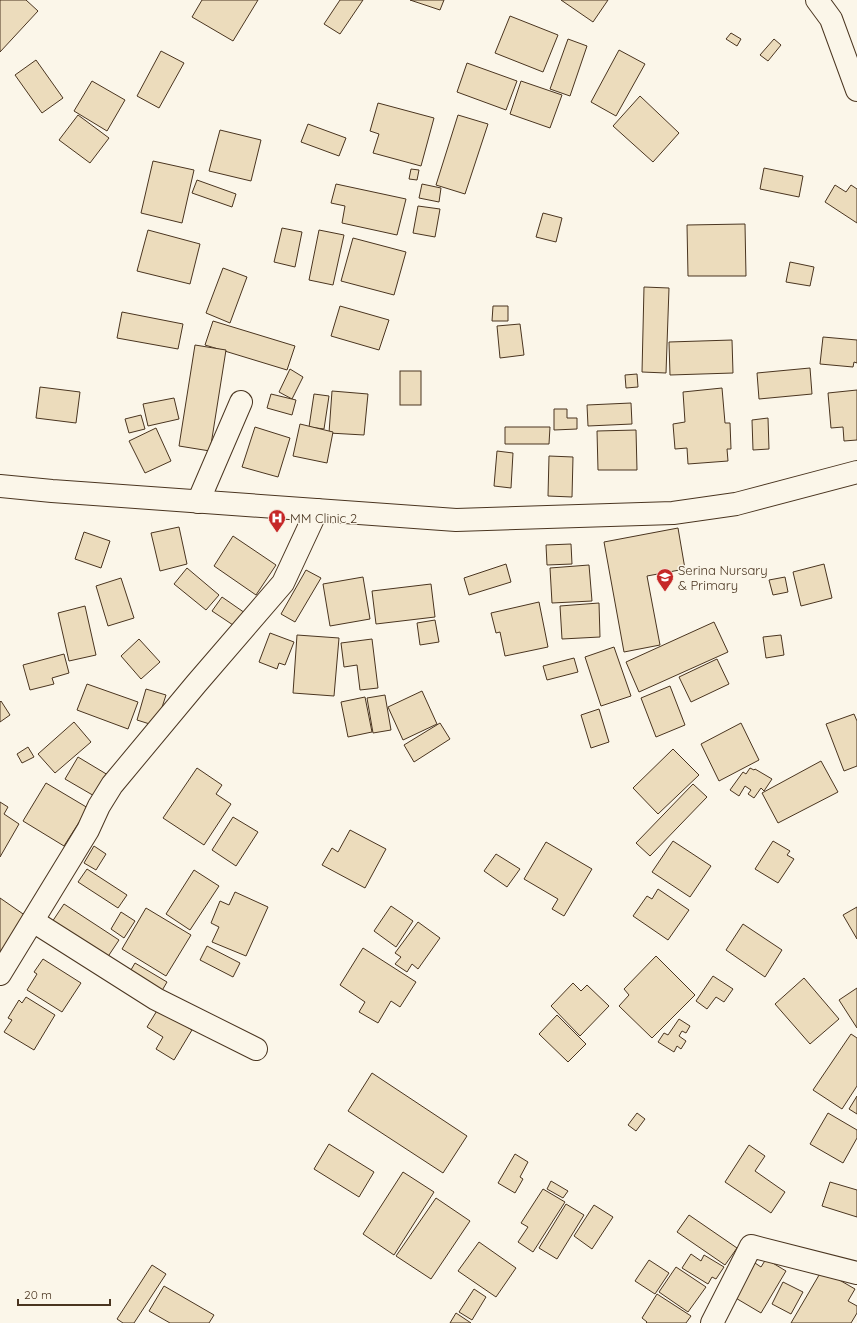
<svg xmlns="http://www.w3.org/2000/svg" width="857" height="1323" font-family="Quicksand,sans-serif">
<rect width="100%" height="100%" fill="#fbf6e9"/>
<g fill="#ecdcbc" stroke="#4a3520">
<path d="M0,0H26L38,11L0,52Z"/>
<path d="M202,0H258L233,41L192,17Z"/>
<path d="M340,0H363L340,34L324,24Z"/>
<path d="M410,0H444L440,10Z"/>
<path d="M561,0H608L593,22Z"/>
<path d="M510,16L558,35L543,72L495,53Z"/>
<path d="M731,33L741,39L737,46L726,39Z"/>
<path d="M568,39L587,46L570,96L550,89Z"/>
<path d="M774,39L781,45L768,61L760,55Z"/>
<path d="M619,50L645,64L616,116L591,102Z"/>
<path d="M161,51L184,63L159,108L137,96Z"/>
<path d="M36,60L63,98L42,113L15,75Z"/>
<path d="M467,63L517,81L506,110L457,92Z"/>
<path d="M92,81L125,100L107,131L74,111Z"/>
<path d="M521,81L562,95L550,128L510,114Z"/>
<path d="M640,96L679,133L653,162L613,126Z"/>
<path d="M378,103L434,118L421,166L373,153L379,134L370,131Z"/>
<path d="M78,115L109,138L90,163L59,140Z"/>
<path d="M458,115L488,124L465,194L436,185Z"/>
<path d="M308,124L346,138L339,156L301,142Z"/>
<path d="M220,130L261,140L251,181L209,171Z"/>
<path d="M153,161L194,170L182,223L141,213Z"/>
<path d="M764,168L803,176L799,197L760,189Z"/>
<path d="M411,169L419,170L417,180L409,179Z"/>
<path d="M197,180L236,194L232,207L192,193Z"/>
<path d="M336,184L406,199L397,235L342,223L345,206L331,203Z"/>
<path d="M422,184L441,188L439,202L419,198Z"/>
<path d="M835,185L846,192L851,185L857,189V223L825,202Z"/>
<path d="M418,206L440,209L435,237L413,233Z"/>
<path d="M543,213L562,218L556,242L536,237Z"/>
<path d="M745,224L746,276H688L687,225Z"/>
<path d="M282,228L302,232L295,267L274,262Z"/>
<path d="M148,230L200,244L190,284L137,271Z"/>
<path d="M319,230L344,235L333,285L309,280Z"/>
<path d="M353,238L406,252L394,295L341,281Z"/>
<path d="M790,262L814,267L810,286L786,282Z"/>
<path d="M223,268L247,277L230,323L206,313Z"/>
<path d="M644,287L669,288L666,373L642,372Z"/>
<path d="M340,306L389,320L379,350L331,336Z"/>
<path d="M493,306H508V321H492Z"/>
<path d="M122,312L183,324L178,349L117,338Z"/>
<path d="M213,321L295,346L287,370L205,345Z"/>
<path d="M520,324L524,355L500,358L497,326Z"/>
<path d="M823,337L857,340V363L854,362L853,367L820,364Z"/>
<path d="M732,340L733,373L670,375L669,342Z"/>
<path d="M195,345L226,350L210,451L179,446Z"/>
<path d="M810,368L812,394L759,399L757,373Z"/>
<path d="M290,369L303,377L292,399L279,392Z"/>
<rect x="400" y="371" width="21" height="34"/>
<path d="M637,374L638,387L626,388L625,375Z"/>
<path d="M40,387L80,392L76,423L36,418Z"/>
<path d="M722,388L725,423H730L731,449H727L728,461L688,464L687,448L675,449L673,424L685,422L683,392Z"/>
<path d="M857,390V440L844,441L843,427L831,428L828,393Z"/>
<path d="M332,391L368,394L364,435L329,433Z"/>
<path d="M271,394L296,400L292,415L267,408Z"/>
<path d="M314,394L329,396L324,429L309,427Z"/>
<path d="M174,398L179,419L148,426L143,404Z"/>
<path d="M631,403L632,424L588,426L587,405Z"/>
<path d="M554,409H567V418H577V429L554,430Z"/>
<path d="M141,415L145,429L129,433L125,419Z"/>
<path d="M768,418L769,449L753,450L752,420Z"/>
<path d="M300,424L333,432L327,463L293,456Z"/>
<path d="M255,427L290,438L278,477L242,467Z"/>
<path d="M505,427H550L549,444H505Z"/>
<path d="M156,428L171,461L145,473L129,441Z"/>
<path d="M636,430L637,470H598L597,431Z"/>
<path d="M497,451L513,453L511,488L494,486Z"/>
<path d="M549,456L573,457L572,497L548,496Z"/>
<path d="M179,527L187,564L160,571L151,533Z"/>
<path d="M678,528L685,569L647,576L660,645L624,652L604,542Z"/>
<path d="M84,532L110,541L101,568L75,559Z"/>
<path d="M233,536L276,565L256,595L214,566Z"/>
<path d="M571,544L572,564L547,565L546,545Z"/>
<path d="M506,564L511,582L469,595L464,578Z"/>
<path d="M824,564L832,598L801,606L793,572Z"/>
<path d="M589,565L592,601L552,603L550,568Z"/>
<path d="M187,568L219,595L206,610L174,584Z"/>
<path d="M306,570L321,578L295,622L281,614Z"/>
<path d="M363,577L370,619L330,626L323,584Z"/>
<path d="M785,577L788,592L773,595L769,580Z"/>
<path d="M121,578L134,618L108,626L96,586Z"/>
<path d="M431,584L435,617L376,624L372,591Z"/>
<path d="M222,597L245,613L236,627L212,611Z"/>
<path d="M539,602L548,647L505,656L500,632L496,633L491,613Z"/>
<path d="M599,603L600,637L562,639L560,606Z"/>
<path d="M85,606L96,655L69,661L58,613Z"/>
<path d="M435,620L439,642L420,645L417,623Z"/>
<path d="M714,622L728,652L639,692L626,662Z"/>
<path d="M270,633L294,642L285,665L279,663L277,669L259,662Z"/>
<path d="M297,635L339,638L334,696L293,693Z"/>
<path d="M781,635L784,655L766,658L763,637Z"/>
<path d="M139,639L160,662L141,679L121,656Z"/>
<path d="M372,639L378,688L360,690L357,665L344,667L341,643Z"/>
<path d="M614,647L631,696L601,706L585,657Z"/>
<path d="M64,654L69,673L52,678L54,684L30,690L23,665Z"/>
<path d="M574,658L578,672L547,680L543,666Z"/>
<path d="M717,659L729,684L691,702L679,677Z"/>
<path d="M87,684L138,702L128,729L77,710Z"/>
<path d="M670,686L685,725L656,737L641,698Z"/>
<path d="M146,689L166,695L156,726L137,720Z"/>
<path d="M422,691L437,724L403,740L388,707Z"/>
<path d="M385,695L391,730L373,733L367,698Z"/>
<path d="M365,697L372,732L348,737L341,702Z"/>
<path d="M1,701L10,715L0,722V702Z"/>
<path d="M599,709L609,742L591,748L581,715Z"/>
<path d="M854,714L857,721V766L844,771L826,724Z"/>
<path d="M74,722L91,742L55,773L38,754Z"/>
<path d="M440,723L450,739L414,762L404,745Z"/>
<path d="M741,723L759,760L719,781L701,744Z"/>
<path d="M28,747L34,757L22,763L17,754Z"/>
<path d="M673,749L699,775L658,814L633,788Z"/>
<path d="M78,757L108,775L96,797L65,779Z"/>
<path d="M821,761L838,792L778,823L762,793Z"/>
<path d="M197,768L222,785L216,794L231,804L204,845L163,818Z"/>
<path d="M750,768L754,770L755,769L772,779L764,791L761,788L754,798L748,794L751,790L745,786L739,796L730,790L743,772L746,774Z"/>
<path d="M46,783L88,808L64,846L23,821Z"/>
<path d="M693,784L707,797L650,856L636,843Z"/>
<path d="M0,802L8,807L4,814L19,824L0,857Z"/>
<path d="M233,817L258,832L236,866L212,850Z"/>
<path d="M350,830L386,849L365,888L322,865L332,848L338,852Z"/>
<path d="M673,841L711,866L690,897L652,872Z"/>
<path d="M773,841L790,851L787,855L794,859L778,883L755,869Z"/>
<path d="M546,842L592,869L564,916L552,909L558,899L524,879Z"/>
<path d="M94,846L106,854L96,870L84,863Z"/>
<path d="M496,854L520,869L507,887L484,871Z"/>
<path d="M87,869L127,895L118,908L78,882Z"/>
<path d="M194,870L219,886L190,930L166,914Z"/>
<path d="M658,889L689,910L668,940L633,916L647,896L652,899Z"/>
<path d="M235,892L268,907L246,956L212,942L219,927L211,923L220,901L229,905Z"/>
<path d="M0,898L26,916L0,952Z"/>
<path d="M64,904L119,940L107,958L52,922Z"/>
<path d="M391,906L413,921L396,947L374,931Z"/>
<path d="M857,907V939L843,915Z"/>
<path d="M146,908L191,935L166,976L122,949Z"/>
<path d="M121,912L135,921L124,938L111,929Z"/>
<path d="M418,922L440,938L418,969L412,964L407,972L395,964L401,957L395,953Z"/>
<path d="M743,924L782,950L765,977L726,950Z"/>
<path d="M207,946L240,963L233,977L200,960Z"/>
<path d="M363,948L416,982L400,1007L391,1001L378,1023L359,1012L365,1002L340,985Z"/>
<path d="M656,956L695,995L652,1038L619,1006L629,995L624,989Z"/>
<path d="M43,959L81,983L62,1012L27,990L37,974L34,972Z"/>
<path d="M135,963L167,982L160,994L128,975Z"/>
<path d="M713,976L733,989L724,1002L716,997L707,1009L696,1001Z"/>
<path d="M804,978L839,1019L810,1044L775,1004Z"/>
<path d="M573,983L581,991L587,985L609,1006L580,1036L551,1006Z"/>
<path d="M857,988V1028L839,1000Z"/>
<path d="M26,997L55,1015L34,1050L4,1032L12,1020L8,1018L19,1000L22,1003Z"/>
<path d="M158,1009L192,1030L174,1060L156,1049L163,1037L147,1027Z"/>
<path d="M557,1015L586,1044L568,1062L539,1034Z"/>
<path d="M679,1019L690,1026L686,1033L682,1031L679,1036L686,1041L681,1049L677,1046L674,1052L658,1042L664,1033L668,1035Z"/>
<path d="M851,1034L857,1038V1086L842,1109L813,1090Z"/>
<path d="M372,1073L467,1136L443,1173L348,1111Z"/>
<path d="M857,1096V1114L849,1109Z"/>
<path d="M637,1113L645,1119L636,1131L628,1125Z"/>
<path d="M828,1113L857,1130V1138L843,1163L810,1144Z"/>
<path d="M329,1144L374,1172L359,1197L314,1169Z"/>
<path d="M749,1145L765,1156L755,1171L785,1192L771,1213L725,1182Z"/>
<path d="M515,1154L528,1162L520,1177L523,1179L515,1193L498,1183Z"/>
<path d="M403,1172L434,1192L394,1255L363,1234Z"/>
<path d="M551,1181L568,1191L563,1198L547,1189Z"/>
<path d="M830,1182L857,1190V1217L822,1206Z"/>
<path d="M543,1189L565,1202L533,1252L518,1242L528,1227L521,1223Z"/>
<path d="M436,1198L470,1221L431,1279L396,1256Z"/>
<path d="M566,1204L584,1215L557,1259L539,1248Z"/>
<path d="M594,1205L613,1217L592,1249L574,1236Z"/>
<path d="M689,1215L737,1248L725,1265L677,1232Z"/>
<path d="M479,1242L516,1268L496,1297L458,1271Z"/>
<path d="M691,1254L701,1261L704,1255L724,1267L716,1279L712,1277L708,1284L682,1268Z"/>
<path d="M766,1259L786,1271L761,1313L734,1297L755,1263L761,1267Z"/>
<path d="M649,1260L669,1273L655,1294L635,1281Z"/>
<path d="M152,1265L166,1274L134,1323H123L117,1319Z"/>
<path d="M676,1267L706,1287L688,1312L659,1292Z"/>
<path d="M822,1270L855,1289L848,1301L857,1306V1313L851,1323H791Z"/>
<path d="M783,1282L803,1292L791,1314L772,1304Z"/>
<path d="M164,1286L214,1315L209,1323H170L149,1311Z"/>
<path d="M474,1289L486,1297L472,1320L459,1312Z"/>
<path d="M657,1294L691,1316L686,1323H646L647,1322L642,1318Z"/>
<path d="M456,1313L471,1323H450Z"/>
</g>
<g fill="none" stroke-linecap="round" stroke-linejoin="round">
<g stroke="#4a3520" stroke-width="24">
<g id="street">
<path d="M817,0L831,19L857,90"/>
<path d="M0,486L52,491L456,520L673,513L736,504L857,472"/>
<path d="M198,502L241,402"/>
<path d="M33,921L156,999L256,1049"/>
<path d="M0,974L88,830L99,806L112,785L196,684L283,583L317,510"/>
<path d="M712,1323L751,1246L857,1273"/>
</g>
</g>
<use href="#street" stroke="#fbf6e9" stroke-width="22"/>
</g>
<defs>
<g id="hospital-pin" transform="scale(0.9)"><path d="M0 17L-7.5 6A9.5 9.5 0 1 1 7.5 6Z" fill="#c62828" stroke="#fbf6e9"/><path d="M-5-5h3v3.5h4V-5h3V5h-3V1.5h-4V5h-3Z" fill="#fff"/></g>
<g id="school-pin" transform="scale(0.9)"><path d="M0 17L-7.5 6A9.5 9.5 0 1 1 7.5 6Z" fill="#c62828" stroke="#fbf6e9"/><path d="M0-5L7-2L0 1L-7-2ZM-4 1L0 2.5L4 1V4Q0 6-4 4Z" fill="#fff"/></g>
</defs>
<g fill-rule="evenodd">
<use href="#hospital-pin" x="277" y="518"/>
<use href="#school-pin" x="665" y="577"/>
</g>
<g text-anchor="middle" stroke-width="3" stroke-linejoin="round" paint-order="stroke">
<g font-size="13" fill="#4a3520" stroke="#fbf6e9" text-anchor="start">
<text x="290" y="523">MM Clinic 2</text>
<text x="678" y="575">Serina Nursary<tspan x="678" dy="15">&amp; Primary</tspan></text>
</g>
</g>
<path d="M18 1299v6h92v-6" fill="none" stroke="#4a3520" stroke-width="2"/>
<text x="24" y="1299" font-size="12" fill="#4a3520" stroke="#fbf6e9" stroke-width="3" paint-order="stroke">20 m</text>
</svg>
